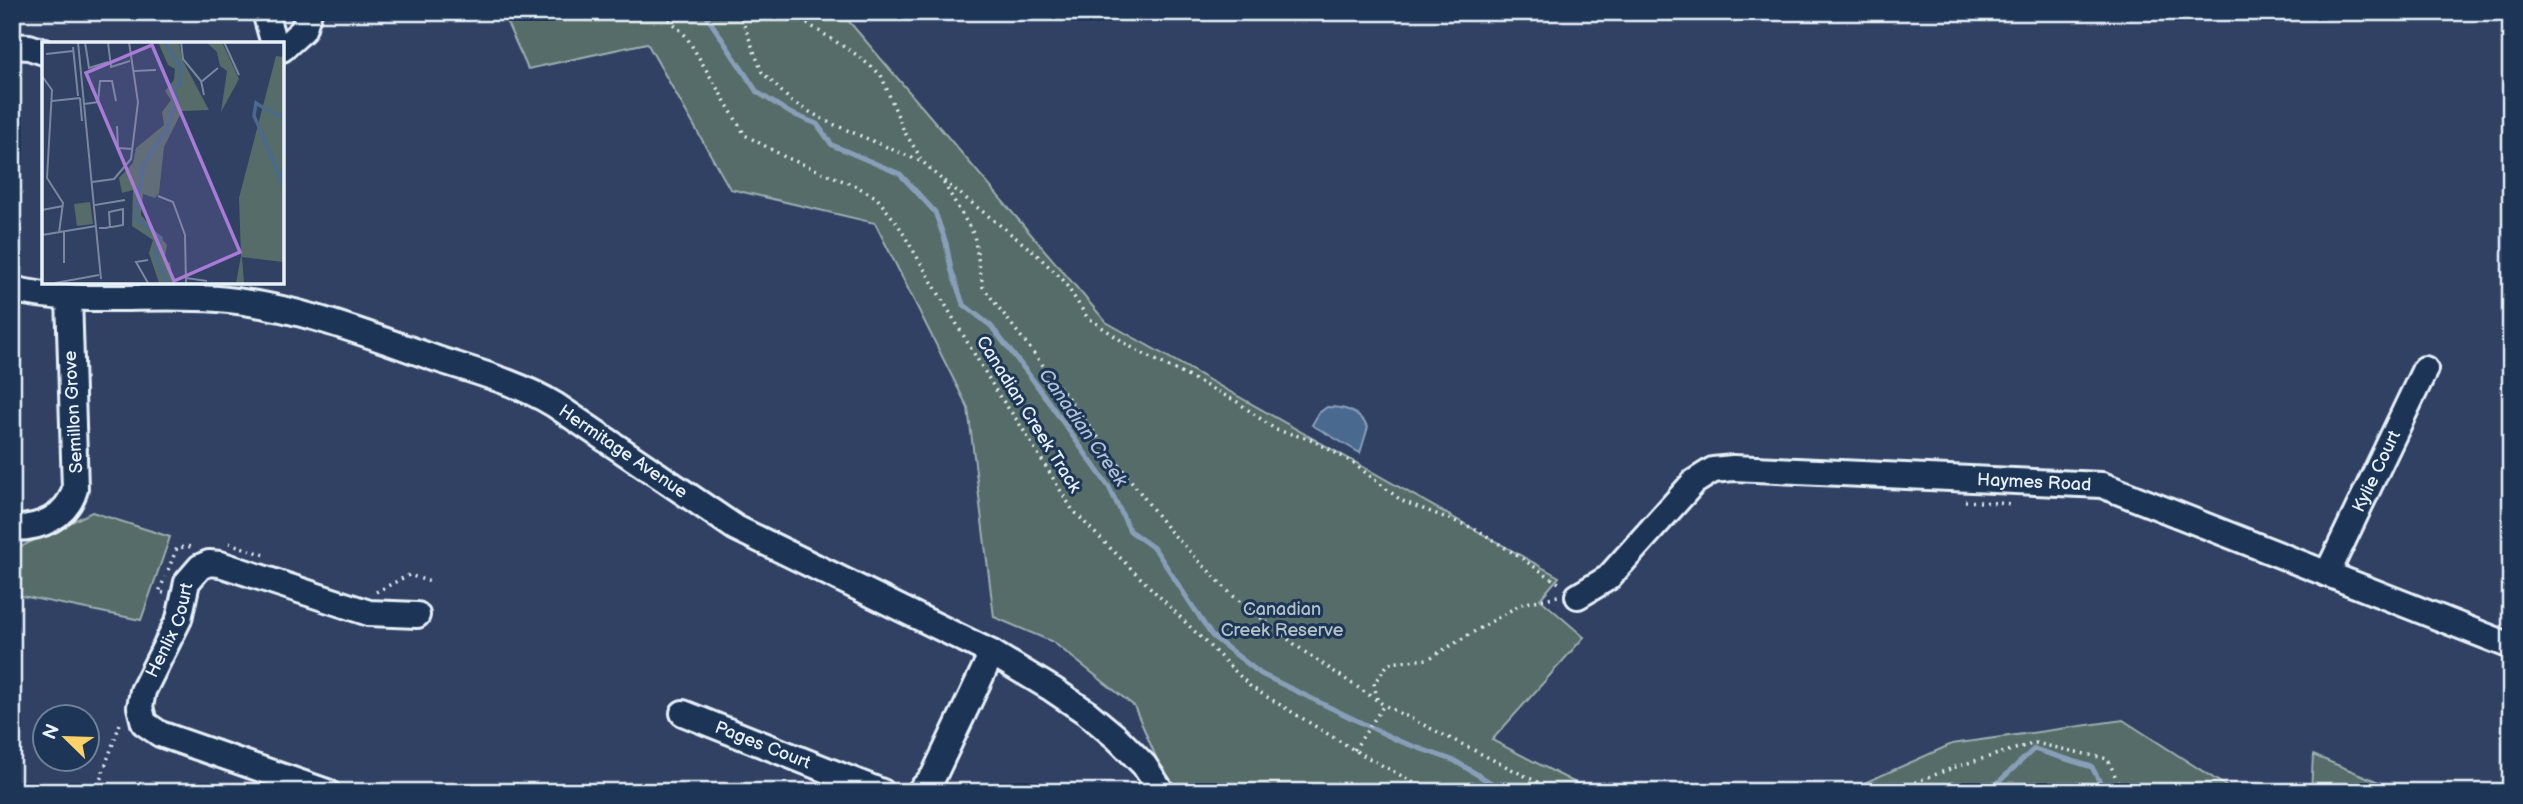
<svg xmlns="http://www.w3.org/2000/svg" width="2523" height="804" font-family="'Balsamiq Sans',sans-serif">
<rect width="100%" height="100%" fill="#304164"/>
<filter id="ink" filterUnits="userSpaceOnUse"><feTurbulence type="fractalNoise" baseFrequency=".0143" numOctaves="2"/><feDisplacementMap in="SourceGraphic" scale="14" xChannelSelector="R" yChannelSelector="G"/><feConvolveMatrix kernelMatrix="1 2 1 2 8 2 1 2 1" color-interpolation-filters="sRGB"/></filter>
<g filter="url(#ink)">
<g fill="#556c68" stroke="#9eaeb0" stroke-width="2">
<path d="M502,12H841L1106,322L1559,577L1540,599L1584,637L1492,740L1593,792H1171L1134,706L1053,642L994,617L968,408L875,223L730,189L647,43L528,69Z"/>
<path d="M92,512L170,537L141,620L12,594V551Z"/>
<path d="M2123,720L2235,792H1844L1952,744Z"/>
<path d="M2313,755L2403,792H2311Z"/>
</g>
<path fill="#49698f" stroke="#899fb9" stroke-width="2" d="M1327,407C1346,407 1357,411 1368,427L1360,453L1312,425L1319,413Z"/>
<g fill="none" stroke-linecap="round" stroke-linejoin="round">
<g stroke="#899fb9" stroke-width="5">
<path d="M704,12L757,92L790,113L817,124L832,145L900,174L935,212L946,243L951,269L963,304L991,326L1033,380L1109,487L1130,531L1155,549L1212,636L1261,674L1399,741L1455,761L1506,792"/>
<path d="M1988,792L2034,749L2092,767L2105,792"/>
</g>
<g stroke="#e8f1f8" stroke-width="30">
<g id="minor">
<path d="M265,12L274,44"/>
<path d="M12,46L29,47L44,52"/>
<path d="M282,49L303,30L309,12"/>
<path id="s1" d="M12,289C79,306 150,293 218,299C294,305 366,334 437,359C477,372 519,383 555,405L736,528L992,653L1052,689L1086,712L1116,737L1144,765L1162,792"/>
<path d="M12,528C40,529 67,517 75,489L69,297"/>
<path id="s2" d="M2327,574L2425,369"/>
<path id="s3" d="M1578,596L1608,578L1694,482L1713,470L1733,468L2102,485L2511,646"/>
<path id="s4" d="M683,713L882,792"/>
<path id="s5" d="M327,792L160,734L144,723L140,707L143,691L179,619L187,582L200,567L209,563L220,564L369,613L417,615"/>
<path d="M919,792L933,777L992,653"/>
</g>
</g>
<g stroke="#e8f1f8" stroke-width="3.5" stroke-dasharray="2 5" stroke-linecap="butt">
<path d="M558,12L575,16L600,12"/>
<path d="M657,12L673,23L686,36L745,135L785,157L856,186L876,197L897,223L998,394L1019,423L1072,509L1088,526L1251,687L1354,750L1431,792"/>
<path d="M739,12L762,72L792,102L826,121L922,162"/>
<path d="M789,12L857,55L881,75L904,131L924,163L942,180L974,235L983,287L1168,529L1232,595L1302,650L1384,705L1557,792"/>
<path d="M944,181L1034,252L1063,280L1087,317L1134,349L1236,401L1276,430L1310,439L1352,462L1402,501L1478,530L1562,585"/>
<path d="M1965,501L2013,504"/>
<path d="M229,543L265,555"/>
<path d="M168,570L177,548L194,546"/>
<path d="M376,592L409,575L431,582"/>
<path d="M164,593L159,592L165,577"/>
<path d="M1377,699L1374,683L1389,663L1428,659L1521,604L1558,596"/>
<path d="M1354,750L1384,705"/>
<path d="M96,792L121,721"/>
<path d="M1889,792L1958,766L2035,743L2108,759L2122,792"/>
</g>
<use href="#minor" stroke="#1d3557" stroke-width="24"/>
</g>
</g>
<g text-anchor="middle" stroke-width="6" stroke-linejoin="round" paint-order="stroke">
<g font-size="18" fill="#e8f1f8" stroke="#1d3557">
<text transform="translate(73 412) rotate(-93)" y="6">Semillon Grove</text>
<text transform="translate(1029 414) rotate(58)" y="6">Canadian Creek Track</text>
<text dy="6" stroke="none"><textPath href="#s1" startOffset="644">Hermitage Avenue</textPath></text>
<text dy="6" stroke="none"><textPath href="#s2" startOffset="114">Kylie Court</textPath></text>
<text dy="6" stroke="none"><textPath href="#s3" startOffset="508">Haymes Road</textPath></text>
<text dy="6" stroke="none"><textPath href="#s5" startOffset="296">Henlix Court</textPath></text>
<text dy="6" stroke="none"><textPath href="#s4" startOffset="86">Pages Court</textPath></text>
</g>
<g font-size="18" fill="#b5c2c6" stroke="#1d3557">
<text x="1282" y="615">Canadian<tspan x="1282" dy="21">Creek Reserve</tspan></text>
</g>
<g font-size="19" font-style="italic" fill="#b0c1d3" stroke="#1d3557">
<text transform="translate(1084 427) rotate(55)" y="7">Canadian Creek</text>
</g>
</g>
<g transform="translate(42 42)">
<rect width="242" height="242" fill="#304164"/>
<path d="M116,0H137L140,17L167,68L140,69L122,105L117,151L113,156L101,152L99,173L125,203L122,221L128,220L131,241H117L107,211L111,198L90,184L91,148L80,151L77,136L91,121L94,106L122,83L120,70L129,58L123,49L132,38L133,27L126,23ZM164,0H180L197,37L179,70L185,29L178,24L175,10ZM234,14L242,15L241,220L200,215L202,241H194L199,214L197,156ZM48,160L51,182L35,184L32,162Z" fill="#556c68"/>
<path fill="none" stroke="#49698f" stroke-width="3.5" d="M123,0L139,26L137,42L131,48L135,56L125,87L100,125L94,176L119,196L113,213L125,241M223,67L242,76M217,85L212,74L214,61L222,66M218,87L242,145"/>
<path fill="none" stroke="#7a879f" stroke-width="2" d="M36,0L59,237M43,0L47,26L66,20M66,0L69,25L88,19M139,0L141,17L159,39L162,53M182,0L197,33M31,5L36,54M4,12L31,9M92,29L114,28M0,34L10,48L5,136L21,161L17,191M159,40L176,26M38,56L40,79M10,59L38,56M42,62L56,60L58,39H70L74,59M75,84L76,106L91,107M50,140L72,137L89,117L96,60L87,0M116,154L131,160L143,193L144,241M53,163L83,158M0,168L21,164M57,186H64L68,185H70L81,183V167L67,170L68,185M22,190V221M0,193L54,184M106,218L94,220L106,241M144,236L165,239M13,241L57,233"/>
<path fill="#a77bd6" fill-opacity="0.15" stroke="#a77bd6" stroke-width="3.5" d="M110,3L198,210L132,239L44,31Z"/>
<rect width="242" height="242" fill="none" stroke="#e8f1f8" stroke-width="3.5"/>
</g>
<rect width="2523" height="804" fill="none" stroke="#1d3557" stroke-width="42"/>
<rect x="21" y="21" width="2481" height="762" fill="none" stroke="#e8f1f8" stroke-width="2.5" filter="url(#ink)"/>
<g transform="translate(66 738) rotate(293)"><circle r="33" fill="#1d3557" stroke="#6e8097" stroke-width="2"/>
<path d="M0-5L12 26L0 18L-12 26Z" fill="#ffd166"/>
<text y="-10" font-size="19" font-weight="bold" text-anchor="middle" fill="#e8f1f8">N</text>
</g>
</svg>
